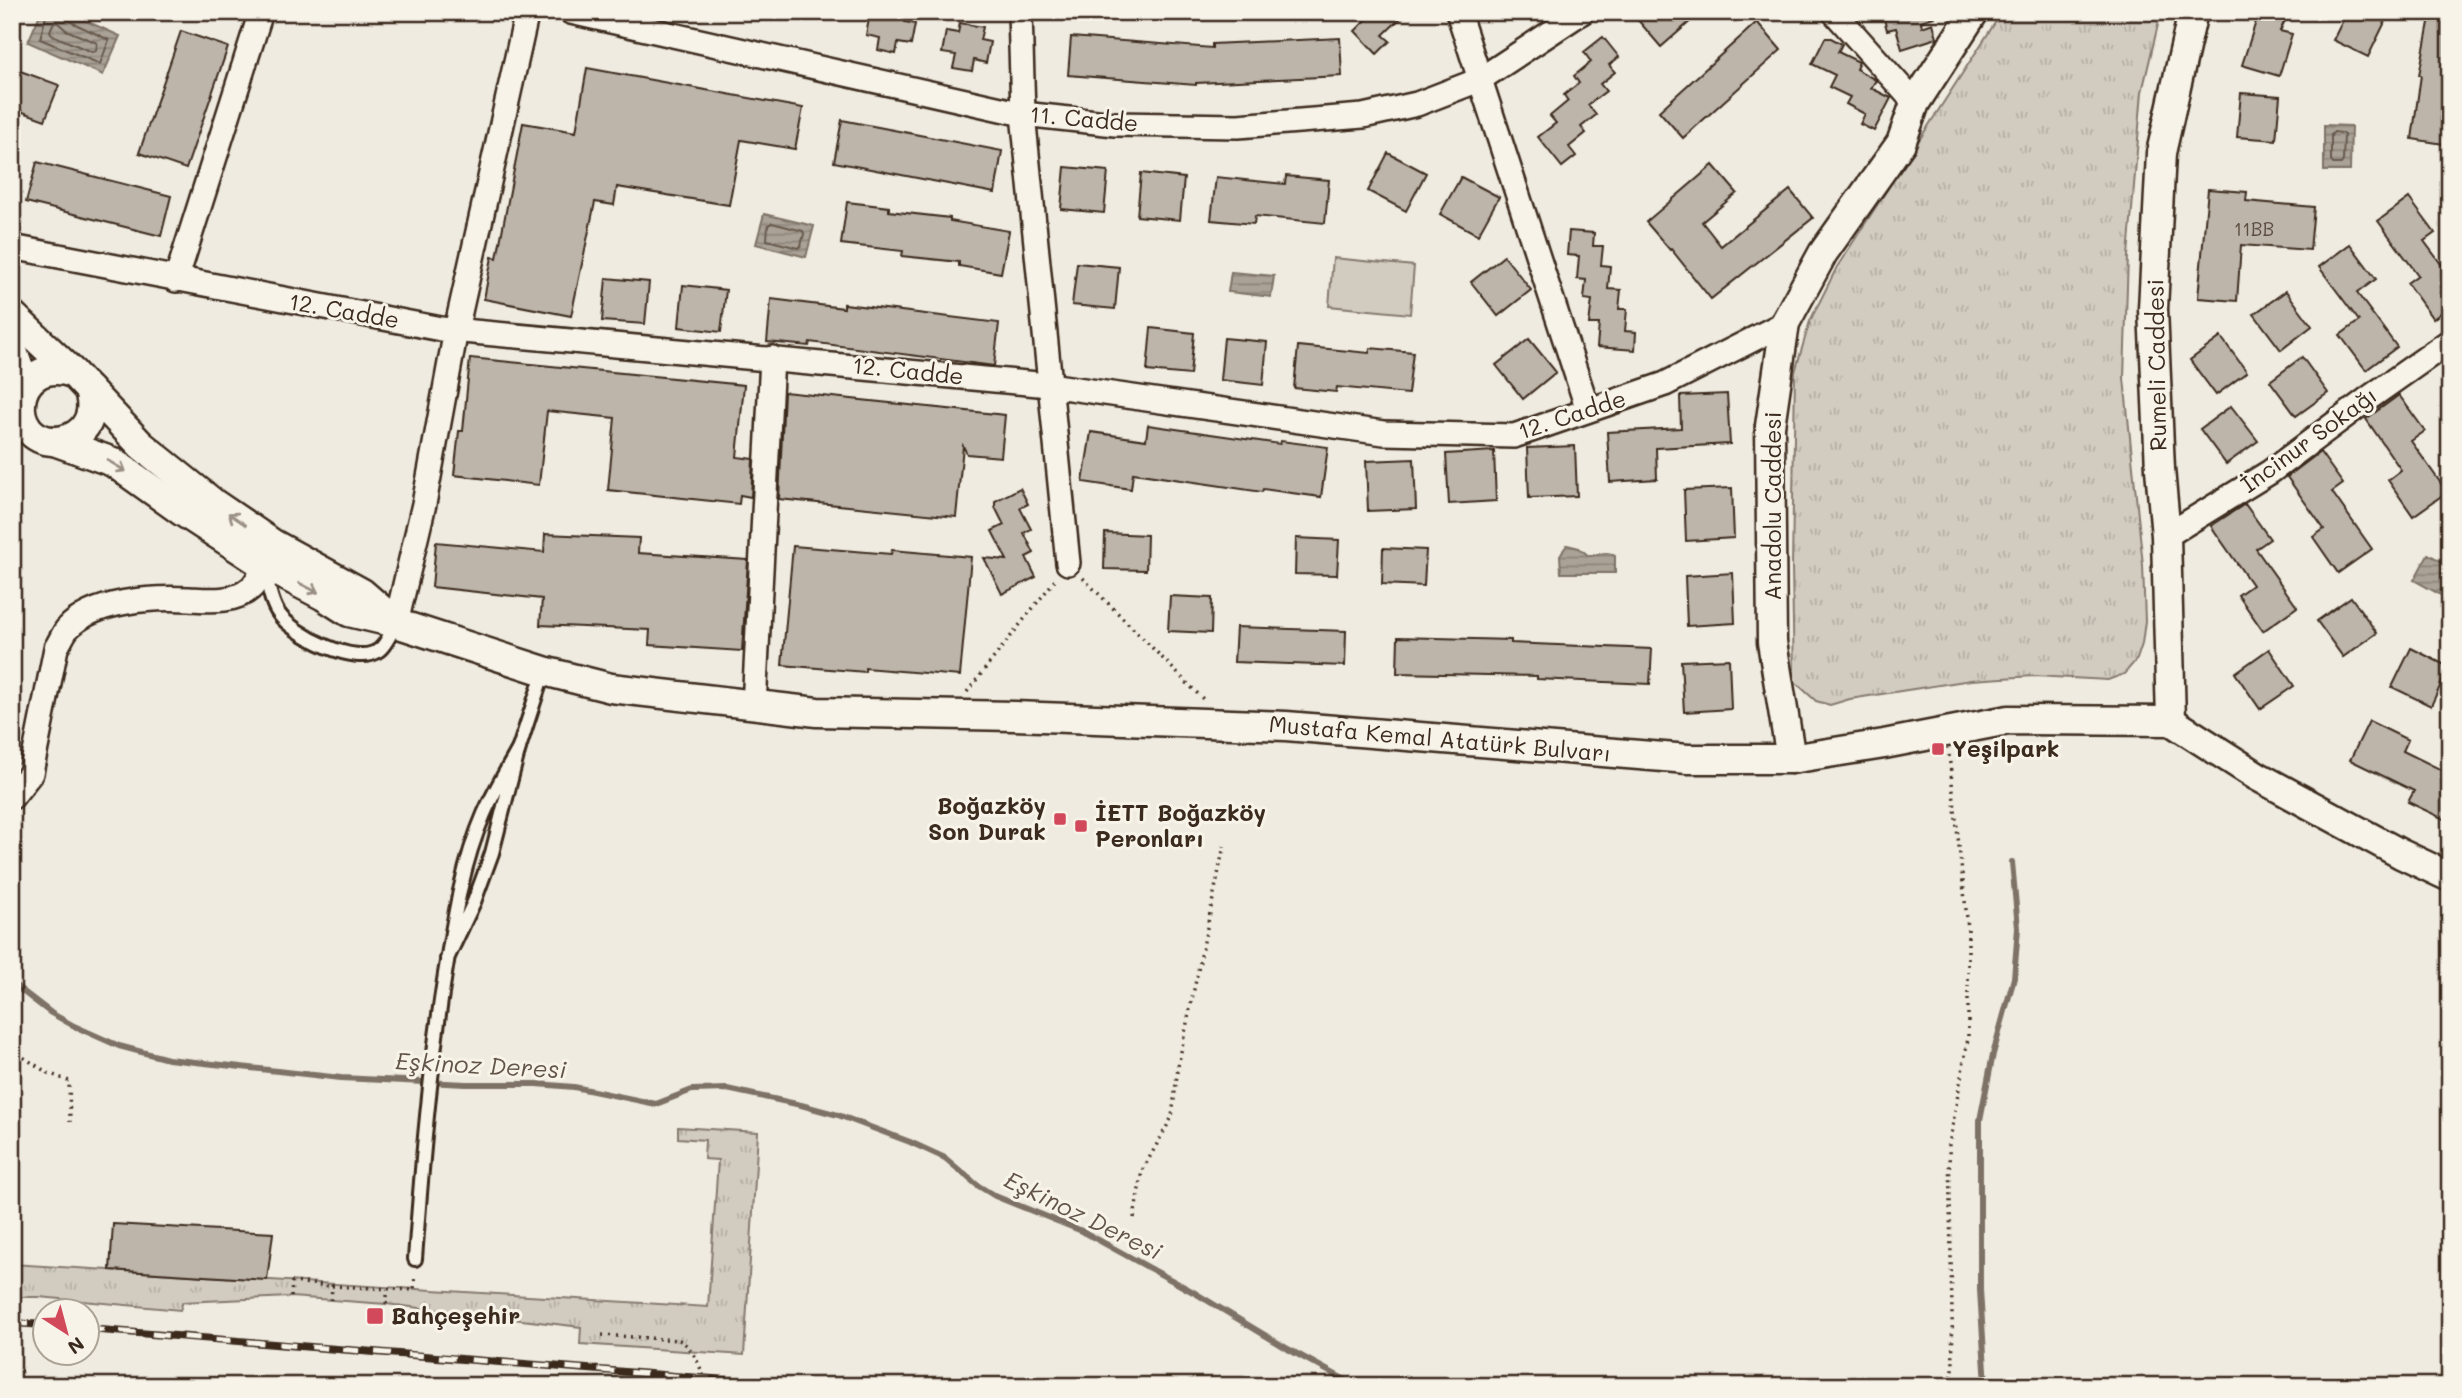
<svg xmlns="http://www.w3.org/2000/svg" width="2462" height="1398" font-family="Mali,sans-serif">
<defs>
<pattern id="grass-tufts" width="24" height="20" patternUnits="userSpaceOnUse" patternTransform="scale(1.75)"><rect width="24" height="20" fill="#d1cbc0"/><path d="M3 7l-1-3M5 7V3M7 7l1-3M15 17l-1-3M17 17v-4M19 17l1-3" fill="none" stroke="#b4aea5"/></pattern>
<pattern id="water-rules" width="6" height="5" patternUnits="userSpaceOnUse" patternTransform="scale(1.75)"><rect width="6" height="5" fill="#aaa296"/><path d="M0 2.5h6" fill="none" stroke="#8c847a"/></pattern>
</defs>
<rect width="100%" height="100%" fill="#efebe0"/>
<filter id="ink" filterUnits="userSpaceOnUse"><feTurbulence type="fractalNoise" baseFrequency=".0143" numOctaves="2"/><feDisplacementMap in="SourceGraphic" scale="14" xChannelSelector="R" yChannelSelector="G"/><feConvolveMatrix kernelMatrix="1 2 1 2 8 2 1 2 1" color-interpolation-filters="sRGB"/></filter>
<g filter="url(#ink)">
<g fill="url(#grass-tufts)" stroke="#867a6f" stroke-width="2">
<path d="M2002,12H2161L2142,92L2128,256L2124,378L2143,565L2145,621L2142,644L2137,659L2124,674L2108,680L2034,676L1971,680L1850,699L1830,705L1816,701L1794,681L1792,567L1795,372L1810,321L1837,267Z"/>
<path d="M678,1127L758,1132L744,1355L580,1344L581,1327L386,1304L291,1297L183,1302L180,1310L39,1297H12V1264L708,1307L718,1160L704,1159L705,1140L678,1138Z"/>
</g>
<path fill="#d1cbc0" stroke="#867a6f" stroke-width="2" d="M1333,258L1414,266L1410,314L1329,306Z"/>
<g fill="url(#water-rules)" stroke="#7e7266" stroke-width="2">
<path d="M41,12H66L120,36L103,75L28,42Z"/>
<path d="M2324,125L2351,126L2350,171H2324Z"/>
<path d="M764,214L814,226L806,257L756,244Z"/>
<path d="M1231,272L1274,276L1271,297L1228,292Z"/>
<path d="M1567,545L1579,548L1589,556C1599,556 1606,549 1615,556V573H1561L1560,555Z"/>
<path d="M2428,554L2450,566V600L2414,580Z"/>
</g>
<g fill="none" stroke-linecap="round" stroke-linejoin="round">
<g stroke="#675a4e" stroke-width="2">
<path d="M47,12L40,39L100,64L109,40L69,21L65,12"/>
<path d="M57,22L66,30L97,43L96,51L92,52L52,35L50,31L53,24Z"/>
<path d="M2334,132L2341,133L2344,135L2343,161L2341,164H2333L2331,161V135Z"/>
<path d="M772,223L803,231L804,234L801,246L798,248L767,240L768,225Z"/>
</g>
<g stroke="#7e7266" stroke-width="6">
<path d="M12,983L51,1013L74,1026L119,1046L168,1059L341,1078L466,1084H537L574,1087L656,1104L692,1090L727,1089L801,1105L838,1115L910,1142L945,1158L977,1185L995,1196L1082,1231L1195,1293L1288,1349L1356,1386"/>
<path d="M1986,1386L1980,1290V1120L1993,1054L2014,978L2018,928L2012,862"/>
</g>
</g>
<g fill="#bdb5aa" stroke="#3b2a1e" stroke-width="2">
<path d="M883,12H907L905,22L915,24L911,45L898,43L896,54L878,50L880,38L866,35L870,13L882,15Z"/>
<path d="M1374,12H1407L1383,35L1390,41L1377,54L1355,31Z"/>
<path d="M1631,12H1701L1661,47Z"/>
<path d="M1882,12H1933L1934,17L1921,21L1922,27L1933,23L1937,38L1902,49L1896,28L1887,30Z"/>
<path d="M2259,12H2289L2280,31L2292,34L2279,76L2242,65Z"/>
<path d="M2347,12H2376L2387,18L2368,57L2333,40Z"/>
<path d="M2431,12H2450V145L2412,139L2421,75H2419Z"/>
<path d="M1757,22L1781,50L1683,138L1659,111Z"/>
<path d="M960,23L983,27L980,40L990,42L986,63L974,60L972,71L953,68L956,55L942,53L946,31L958,33Z"/>
<path d="M181,31L228,47L186,169L139,153Z"/>
<path d="M1071,37L1212,48V44L1340,38L1342,76L1196,83V85L1068,75Z"/>
<path d="M1603,37L1619,57L1609,65L1615,72L1600,84L1606,91L1588,105L1596,115L1581,127L1586,133L1569,147L1576,156L1562,167L1538,137L1556,123L1550,116L1568,101L1564,95L1579,83L1574,76L1591,62L1584,52Z"/>
<path d="M1825,38H1831L1842,44L1838,52L1859,62L1856,69L1876,80L1871,88L1891,98L1874,131L1860,124L1865,114L1846,104L1850,97L1829,87L1835,75L1812,64Z"/>
<path d="M12,68L59,85L45,120L12,108Z"/>
<path d="M587,68L803,108L795,149L741,140L729,205L617,187L614,205L595,202L571,316L484,299L492,257L497,258L523,123L576,132Z"/>
<path d="M2241,93L2280,96L2276,140L2237,137Z"/>
<path d="M842,120L1002,151L995,193L834,162Z"/>
<path d="M1388,153L1426,173L1406,211L1368,191Z"/>
<path d="M37,162L171,196L161,236L26,202Z"/>
<path d="M1713,165L1737,193L1702,222L1721,246L1790,190L1813,218L1711,299L1671,249L1670,250L1646,222Z"/>
<path d="M1065,167L1108,171L1104,213L1061,209Z"/>
<path d="M1141,173L1184,178L1180,220L1137,216Z"/>
<path d="M1286,176L1329,180L1325,223L1255,216L1254,224L1211,220L1216,177L1285,184Z"/>
<path d="M1461,177L1499,197L1478,235L1440,214Z"/>
<path d="M2208,189L2247,192L2246,201L2314,207L2310,250L2241,245L2237,301L2198,298Z"/>
<path d="M2409,198L2435,233L2424,241L2450,276V306L2433,319L2407,283L2418,275L2378,221Z"/>
<path d="M847,202L889,207V211L950,218V221L1009,231L1001,273L959,266V262L902,256L903,251L841,244Z"/>
<path d="M1569,231L1594,233L1593,246H1603L1601,265L1610,266L1608,289L1621,290L1619,309H1627L1625,331L1636,332L1635,350L1597,347L1599,324H1589L1592,300L1584,299L1586,280L1577,279L1579,256L1567,255Z"/>
<path d="M2350,244L2376,279L2357,293L2397,347L2366,370L2340,335L2359,321L2319,267Z"/>
<path d="M1504,256L1531,290L1498,316L1471,282Z"/>
<path d="M1077,263L1119,267L1115,309L1072,305Z"/>
<path d="M606,278L649,282L645,324L602,321Z"/>
<path d="M683,285L726,290L721,332L679,327Z"/>
<path d="M2286,291L2312,326L2281,350L2254,314Z"/>
<path d="M771,299L844,308V304L999,323L994,366L810,342L809,346L767,342Z"/>
<path d="M1151,328L1194,333L1190,375L1147,371Z"/>
<path d="M2221,337L2247,372L2216,395L2190,360Z"/>
<path d="M1224,338L1267,342L1263,385L1220,380Z"/>
<path d="M1529,339L1556,372L1523,399L1496,365Z"/>
<path d="M1298,346L1369,353L1370,348L1413,352L1408,394L1337,387L1336,392L1294,388Z"/>
<path d="M2302,357L2328,393L2296,416L2270,381Z"/>
<path d="M470,358L744,385L737,457L753,459L751,497L740,495L739,504L608,490L615,418L547,411L539,485L454,475L459,431H463Z"/>
<path d="M784,392L1005,415L1001,457L967,454L963,446L956,517L779,499Z"/>
<path d="M1727,394L1730,444L1656,448L1657,479L1610,482L1607,432L1681,428L1680,396Z"/>
<path d="M2399,395L2425,431L2411,441L2447,492L2413,516L2388,480L2401,470L2366,419Z"/>
<path d="M2231,406L2258,441L2226,464L2200,429Z"/>
<path d="M1148,425L1280,444L1281,441L1328,447L1321,497L1263,489L1262,492L1133,473L1131,489L1083,482L1091,432L1146,440Z"/>
<path d="M1575,446L1577,496L1529,498L1527,448Z"/>
<path d="M1494,451L1496,501L1449,504L1446,454Z"/>
<path d="M2320,452L2343,484L2332,492L2372,549L2338,573L2313,537L2324,529L2287,477Z"/>
<path d="M1414,459L1416,509L1368,511L1366,461Z"/>
<path d="M1020,488L1028,504L1020,508L1031,529L1024,533L1034,553L1026,557L1036,577L1002,594L984,558L1007,560L992,531L1004,525L995,507V501Z"/>
<path d="M1732,488L1734,538L1686,541L1684,490Z"/>
<path d="M2245,504L2270,539L2256,549L2297,607L2263,631L2238,595L2252,585L2211,526Z"/>
<path d="M1105,533L1147,535L1146,570L1104,569Z"/>
<path d="M545,534L639,538L638,553L748,560L742,651L649,645L650,630L540,625L542,599L432,587L436,542L544,552Z"/>
<path d="M1296,538L1339,540L1337,575L1295,574Z"/>
<path d="M793,546L891,554L892,550L971,557L960,676L865,668V672L782,665Z"/>
<path d="M1383,548L1426,550L1424,586L1382,584Z"/>
<path d="M1733,573L1735,623L1687,626L1685,576Z"/>
<path d="M1170,596L1212,598L1211,633L1168,631Z"/>
<path d="M2351,597L2377,633L2343,657L2317,621Z"/>
<path d="M1236,627L1346,631L1345,666L1234,662Z"/>
<path d="M1398,637L1511,640V643L1652,649L1650,684L1537,679V676L1397,673Z"/>
<path d="M2411,648L2449,667L2431,706L2392,687Z"/>
<path d="M2269,649L2294,686L2260,709L2235,673Z"/>
<path d="M1729,659L1731,709L1684,712L1681,661Z"/>
<path d="M2369,721L2408,740L2403,751L2450,774V822L2408,802L2414,791L2350,760Z"/>
<path d="M113,1224L273,1233L267,1280L110,1270Z"/>
</g>
<g fill="none" stroke-linecap="round" stroke-linejoin="round">
<g stroke="#3b2a1e" stroke-width="18">
<g id="service">
<path d="M264,568C268,582 270,602 279,614C293,634 357,668 379,650C386,645 392,631 396,623"/>
<path d="M519,748L544,671"/>
<path d="M415,1259C422,1163 430,1068 445,974C454,919 462,865 484,814C494,791 507,770 519,748L492,853L474,902L447,959"/>
</g>
</g>
<g stroke="#3b2a1e" stroke-width="28">
<g id="minor">
<path d="M571,12L1023,114L1115,124L1238,126L1363,116L1417,104L1479,80L1582,12"/>
<path d="M1020,12L1023,114L1068,563"/>
<path d="M1458,12L1588,410"/>
<path d="M1834,12L1915,103"/>
<path d="M12,247L441,329L1049,385L1384,433L1514,436L1665,384L1785,323"/>
<path d="M176,280L261,12"/>
<path d="M2166,536L2270,472L2369,398L2450,341"/>
<path d="M396,623L424,504L456,330L527,12"/>
<path d="M754,706L772,358"/>
<path d="M12,797L31,773L56,648C60,642 63,634 67,629C93,600 154,597 189,599C210,600 234,603 251,588C260,580 265,561 270,550"/>
</g>
</g>
<g stroke="#3b2a1e" stroke-width="33">
<g id="tertiary">
<path d="M12,315L73,373L141,445L213,503L273,544L362,593L392,619"/>
<path d="M12,348L25,387"/>
<path d="M73,373C10,353 3,444 58,441C67,440 75,437 82,430C93,418 93,405 89,390"/>
<path d="M54,441L113,462L183,512L263,564L324,596L349,612L396,623L544,671L611,688L817,712L1014,716L1286,726L1688,759H1791L1884,744L2008,720L2171,721L2257,776L2401,854L2450,877"/>
<path d="M2171,721L2166,536L2160,469L2153,309L2161,153L2193,12"/>
<path d="M1791,759L1772,642L1770,426L1785,323L1823,253L1901,143L1915,103L1974,12"/>
</g>
</g>
<g stroke="#3b2a1e" stroke-width="3.5" stroke-dasharray="2 5" stroke-linecap="butt">
<path d="M1083,578L1203,699"/>
<path d="M967,692L1055,580"/>
<path d="M1949,755L1968,928V1038L1949,1145L1953,1369L1950,1386"/>
<path d="M12,1050L48,1073L69,1081L70,1122"/>
<path d="M1134,1218L1142,1171L1172,1117L1178,1066L1224,846"/>
<path d="M291,1297L292,1282L331,1286"/>
<path d="M331,1300L332,1286L414,1290L415,1275"/>
<path d="M386,1304L388,1289"/>
<path d="M602,1335L679,1340C695,1348 701,1370 707,1386"/>
</g>
<use href="#service" stroke="#f7f3e8" stroke-width="12"/>
<use href="#minor" stroke="#f7f3e8" stroke-width="23"/>
<use href="#tertiary" stroke="#f7f3e8" stroke-width="28"/>
<g stroke="#3b2a1e" stroke-width="8">
<g id="rail">
<path d="M12,1323L46,1325"/>
<path d="M88,1329L800,1386"/>
</g>
</g>
<use href="#rail" stroke="#f7f3e8" stroke-width="5" stroke-dasharray="16" stroke-linecap="butt"/>
</g>
<defs><path id="oneway-shaft" d="M-6 0H5M1.5-3L5.5 0L1.5 3" fill="none" stroke-width="1.6" stroke-linecap="round" stroke-linejoin="round" transform="scale(1.75)"/></defs>
<g stroke="#998e83">
<use href="#oneway-shaft" transform="translate(117 466) rotate(31)"/>
<use href="#oneway-shaft" transform="translate(237 519) rotate(-146)"/>
<use href="#oneway-shaft" transform="translate(309 588) rotate(27)"/>
</g>
</g>
<g fill="#d1495b" stroke="#f7f3e8" stroke-width="2.5">
<rect x="1931" y="742" width="14" height="14" rx="3.5"/>
<rect x="1053" y="812" width="14" height="14" rx="3.5"/>
<rect x="1074" y="819" width="14" height="14" rx="3.5"/>
<rect x="366" y="1307" width="18" height="18" rx="3.5"/>
</g>
<g text-anchor="middle" stroke-width="6" stroke-linejoin="round" paint-order="stroke">
<g font-size="19" fill="#5c4d41">
<text x="2254" y="236">11BB</text>
</g>
<g font-size="23" fill="#3b2a1e" stroke="#f7f3e8">
<text transform="translate(1084 119) rotate(5)" y="8">11. Cadde</text>
<text transform="translate(344 311) rotate(10)" y="8">12. Cadde</text>
<text transform="translate(2157 365) rotate(-91)" y="8">Rumeli Caddesi</text>
<text transform="translate(908 371) rotate(6)" y="8">12. Cadde</text>
<text transform="translate(1572 415) rotate(-18)" y="8">12. Cadde</text>
<text transform="translate(2309 440) rotate(-36)" y="8">İncinur Sokağı</text>
<text transform="translate(1773 506) rotate(-90)" y="8">Anadolu Caddesi</text>
<text transform="translate(1440 739) rotate(5)" y="8">Mustafa Kemal Atatürk Bulvarı</text>
</g>
<g font-size="23" font-weight="bold" fill="#3b2a1e" stroke="#f7f3e8" text-anchor="start">
<text x="1952" y="757">Yeşilpark</text>
<text x="1046" y="814" text-anchor="end">Boğazköy<tspan x="1046" dy="26">Son Durak</tspan></text>
<text x="1095" y="821">İETT Boğazköy<tspan x="1095" dy="26">Peronları</tspan></text>
<text x="391" y="1324">Bahçeşehir</text>
</g>
<g font-size="24" font-style="italic" fill="#625448" stroke="#f7f3e8">
<text transform="translate(481 1066) rotate(3)" y="8">Eşkinoz Deresi</text>
<text transform="translate(1083 1216) rotate(26)" y="8">Eşkinoz Deresi</text>
</g>
</g>
<rect width="2462" height="1398" fill="none" stroke="#f7f3e8" stroke-width="42"/>
<rect x="21" y="21" width="2420" height="1356" fill="none" stroke="#3b2a1e" stroke-width="2.5" filter="url(#ink)"/>
<g transform="translate(66 1332) rotate(144)"><circle r="33" fill="#f7f3e8" stroke="#aca397" stroke-width="2"/>
<path d="M0-5L12 26L0 18L-12 26Z" fill="#d1495b"/>
<text y="-10" font-size="19" font-weight="bold" text-anchor="middle" fill="#3b2a1e">N</text>
</g>
</svg>
